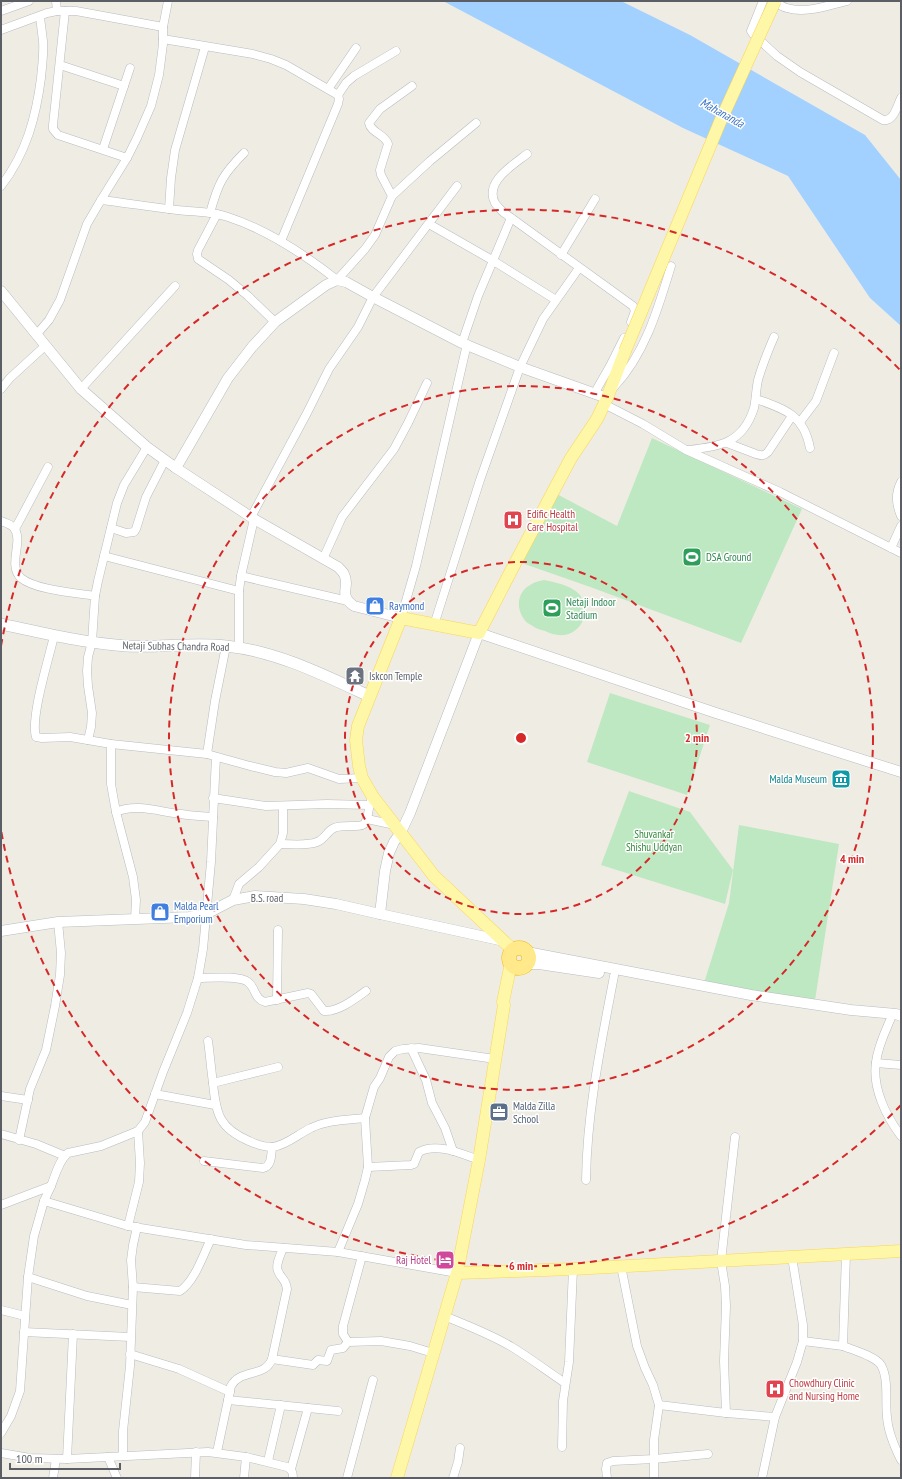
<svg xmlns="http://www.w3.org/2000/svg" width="902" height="1479" font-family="'PT Sans Narrow',sans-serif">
<rect width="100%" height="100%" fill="#efede3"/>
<g fill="#bee8c1">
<path d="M652,438L802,509L741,643L593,588L516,561L553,492L617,526Z"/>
<path d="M544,580C554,582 570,585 578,593C590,605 586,626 571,633C562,637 553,635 545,631C540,630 535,628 531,625C526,623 523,618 521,614C514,595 526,583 544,580Z"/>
<path d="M610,693L710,725L687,795L587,762Z"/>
<path d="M629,791L690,812L733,870L725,904L601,865Z"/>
<path d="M739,825L839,844L814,1007L704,983L729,903Z"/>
</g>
<path fill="#a3d1ff" d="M443,1H621L690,35L865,135L901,180V326L870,298L788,176L683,128Z"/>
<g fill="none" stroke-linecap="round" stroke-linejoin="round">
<g stroke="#b8bbc0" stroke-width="9">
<g id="minor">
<path d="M56,1L57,11"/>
<path d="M763,1L751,31L753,34L777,56L800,72L883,120C894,122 897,106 901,98"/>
<path d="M772,1C777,3 782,7 787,8C806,14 828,5 847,1"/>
<path d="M1,11L29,1"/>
<path d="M65,11L53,125V129L58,135L127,158"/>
<path d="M1,30L47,13L57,11H76L163,27"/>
<path d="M163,39L253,54L271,59L286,65L338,95L339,99L338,104L281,241"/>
<path d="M60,65L124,86"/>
<path d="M328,89L356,48"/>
<path d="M338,95L346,83L354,76L396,51"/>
<path d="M103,149L130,68"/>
<path d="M527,154C513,165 484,182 495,203C497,206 500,209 503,212L633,306L635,311L631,322"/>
<path d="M1,186C26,154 36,117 41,78C42,66 44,53 43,41C42,33 41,25 40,17"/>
<path d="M392,196L381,175L380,170L388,144C385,134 371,133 369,123L380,109L412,86"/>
<path d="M101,200C126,203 151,207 177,210C194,212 212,211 228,217C268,230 304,254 337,280L365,249L375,235L392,196L430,161L476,123"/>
<path d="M169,209L171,178L175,150L205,47"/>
<path d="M210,213C218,184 222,175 244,153"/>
<path d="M217,214L198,250L197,254L198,259L229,280L248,296L275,322"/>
<path d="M429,224L492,260L556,300"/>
<path d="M561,255L595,199"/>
<path d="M36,335L49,320L60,300L87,224L101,200L127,158L137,138L151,106L159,75L163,44V27L168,1"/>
<path d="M462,343L478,296L511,218"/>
<path d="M614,387C645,354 658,309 671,266"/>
<path d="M1,389L10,378L45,346"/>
<path d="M81,389L175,286"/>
<path d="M594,394L610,366L624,338"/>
<path d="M756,399C785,409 804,415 810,448"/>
<path d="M604,404L643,424L686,450L780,492L901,553"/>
<path d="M800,422L816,401L834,353"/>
<path d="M727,443L756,454C762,456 764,456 768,452L792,416"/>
<path d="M687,450C720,447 743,443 754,408C756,399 756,389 758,380C762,366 768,351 774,337"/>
<path d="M901,482C895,494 896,504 901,516"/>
<path d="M251,517L307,413L329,369L358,327L373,297L457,186"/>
<path d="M1,521C6,523 11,524 14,528C24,541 7,565 21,578C35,590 77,593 95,596L92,642L88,657L87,671L88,686L92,713L91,727L88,740"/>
<path d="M111,528L126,533L134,532L136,529L146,497L165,460"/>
<path d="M15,529L48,467"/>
<path d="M891,548L901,526"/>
<path d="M104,556L239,591"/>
<path d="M323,559L342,517L394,449L408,423L427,383"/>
<path d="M241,576L348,601"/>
<path d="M95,596L98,581L117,503L124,485L147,447"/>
<path d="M401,618L416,566L467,344"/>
<path d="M434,625L480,480L520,367L543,319L579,268"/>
<path d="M54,636C49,658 30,718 36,737L42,738L70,737L111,744L207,754L250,766L275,772L286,773L308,768L339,779L362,778"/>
<path d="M239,648V591L241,576L254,519"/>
<path d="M111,744V784L116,812L133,877L136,900L135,919"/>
<path d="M207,754L215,701L226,646"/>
<path d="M213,798L266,806L327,804L369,805"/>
<path d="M116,812C136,803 160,812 181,814C192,816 203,816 213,817"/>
<path d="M367,819L395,825"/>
<path d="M280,844C292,844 307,846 317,842C325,839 327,831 334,828C342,824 360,828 364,824C369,819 368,807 371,801"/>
<path d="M233,900L239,884L259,867L280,844L283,833V806"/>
<path d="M198,978C210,978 239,975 248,982C256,988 254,999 265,1002L308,993L311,994L324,1011C338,1012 355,999 366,991"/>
<path d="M277,1000L278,930"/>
<path d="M891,1018C885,1032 878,1046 876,1062C872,1088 886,1116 901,1136"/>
<path d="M208,1041C210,1055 211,1069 213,1083C216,1114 219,1128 249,1141C256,1144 265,1148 273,1147C287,1145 298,1134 311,1128C327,1120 347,1120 365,1118"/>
<path d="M411,1048L426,1080L432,1103L445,1128L453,1151"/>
<path d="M876,1063L901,1065"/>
<path d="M213,1083L278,1067"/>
<path d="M155,1094L215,1105"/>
<path d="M1,1096L28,1100"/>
<path d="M1,1134L36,1144L65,1156"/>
<path d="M19,1140L30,1089L46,1050L55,1006L60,975L61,953L58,922"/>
<path d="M204,1161L263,1168C272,1166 271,1155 272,1147"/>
<path d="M368,1167L411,1165L414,1164L419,1152C437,1142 462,1154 479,1160"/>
<path d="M586,1180C587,1111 601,1044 614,976"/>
<path d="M44,1201L128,1226L246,1245L338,1252L457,1273"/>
<path d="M1,1205L51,1186C55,1176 59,1160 68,1153L101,1146L138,1131L145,1122L163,1072L187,1013L198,978L203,949L211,862L216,757"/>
<path d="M128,1226L139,1182L140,1163L138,1131"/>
<path d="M338,1252L358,1204L365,1180L368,1167L365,1118L374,1087L380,1078L389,1057L395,1051L403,1049L419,1048L495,1059"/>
<path d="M846,1254L843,1346C853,1350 875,1356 881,1365C889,1379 885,1401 887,1417C888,1432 894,1446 901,1460"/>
<path d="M362,1256L343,1326V1334L348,1342L381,1341L410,1346L433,1353"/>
<path d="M621,1266L637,1346L645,1368L653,1385L659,1405L654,1440V1478"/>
<path d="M28,1277L87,1296L132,1305"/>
<path d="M133,1287L180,1291C195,1281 203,1255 211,1239"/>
<path d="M1,1310L25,1316"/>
<path d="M444,1316C467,1325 490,1334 512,1347C530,1358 547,1371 565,1383"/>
<path d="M24,1332L130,1337"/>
<path d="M803,1341L843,1346"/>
<path d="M130,1354L179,1369L230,1392"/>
<path d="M272,1359L313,1365L318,1360L327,1361L331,1350L343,1348L348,1342"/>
<path d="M228,1400L338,1411"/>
<path d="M659,1405L726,1413L724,1361L726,1306L725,1286L721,1261L735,1137"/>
<path d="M726,1413L775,1417"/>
<path d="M1,1433L11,1416L20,1391L28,1277L34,1236L44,1201L51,1186"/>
<path d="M562,1447L563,1401L569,1362L573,1269"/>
<path d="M217,1452L231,1386C241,1368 265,1378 272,1359L287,1289C286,1279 281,1279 278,1271C275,1265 281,1254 283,1248"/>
<path d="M1,1453L30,1458L67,1459L208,1452L246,1457L287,1467C292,1470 293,1472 293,1478"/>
<path d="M123,1456V1431L130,1366L133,1287L131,1260L133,1245L137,1227"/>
<path d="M108,1457L117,1478"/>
<path d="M67,1459L73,1334"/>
<path d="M268,1461L281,1405"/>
<path d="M291,1469L308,1408"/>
<path d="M53,1478L56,1459"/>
<path d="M195,1478L196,1452"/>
<path d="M244,1478L246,1457"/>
<path d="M347,1478L373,1380"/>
<path d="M453,1478L458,1462L460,1448"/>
<path d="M607,1478L606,1469L607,1463L613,1461L654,1459L708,1454"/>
<path d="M762,1478L775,1417L797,1362L803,1341V1325L792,1257"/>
</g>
</g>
<g stroke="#b8bbc0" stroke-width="11">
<g id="tertiary">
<path d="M1,291L81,389L147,447L176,468L228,378L252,347L275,322L326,285L337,280L346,282L373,297L462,343L520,367L607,398"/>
<path d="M176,468L254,519L338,567C340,569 343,572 344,574C351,587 337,594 354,606L401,618"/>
<path d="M380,914L385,871L389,853L394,842L401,832L410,813L479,633L716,713L901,772"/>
<path d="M1,931L58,922L189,917L206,914L233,900L255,896L304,899L336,904L380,914L504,941"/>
<path d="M527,952L751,995L851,1010L896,1014L901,1016"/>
<path d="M526,964H539L599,973"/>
</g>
</g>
<g stroke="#b9bcc2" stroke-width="12">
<path id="secondary" d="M1,624C42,633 84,643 126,646C160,648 193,642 226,646C276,651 324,675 369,696"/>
</g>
<g stroke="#f9d552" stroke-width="13">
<g id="primary">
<path d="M513,950L434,876L373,797L362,778L359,766L356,740L358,726L401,618L479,633L512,569L571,458L597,419L607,398L625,351"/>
<path d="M457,1273L573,1269L901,1251"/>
<path d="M397,1478L457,1273L479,1160L504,1005L503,1002L511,963"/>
</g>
</g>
<g stroke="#f2b700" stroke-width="15">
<circle id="motorway" cx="519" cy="958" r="10"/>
</g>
<use href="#minor" stroke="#fff" stroke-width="8"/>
<use href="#tertiary" stroke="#fff" stroke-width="10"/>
<use href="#secondary" stroke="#fff" stroke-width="11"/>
<use href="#primary" stroke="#fff7a8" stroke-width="12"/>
<use href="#motorway" stroke="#ffe98a" stroke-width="14"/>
<g stroke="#f9d552" stroke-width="13" stroke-linecap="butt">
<path id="primary-bridge" d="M625,351L720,122L775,1"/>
</g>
<use href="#primary-bridge" stroke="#fff7a8" stroke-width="12"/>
</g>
<g fill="none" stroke="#d62828" stroke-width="2" stroke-dasharray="7 5">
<circle cx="521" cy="738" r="176"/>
<circle cx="521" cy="738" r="352"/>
<path d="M901 1105A528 528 0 0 1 1 830M1 646A528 528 0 0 1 901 371"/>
</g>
<defs>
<g id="hospital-square" transform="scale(1)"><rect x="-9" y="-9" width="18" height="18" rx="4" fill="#e0444e" stroke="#fff"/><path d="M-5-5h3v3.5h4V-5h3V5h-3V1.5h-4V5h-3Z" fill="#fff"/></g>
<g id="stadium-square" transform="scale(1)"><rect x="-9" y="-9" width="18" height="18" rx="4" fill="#2e9e5b" stroke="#fff"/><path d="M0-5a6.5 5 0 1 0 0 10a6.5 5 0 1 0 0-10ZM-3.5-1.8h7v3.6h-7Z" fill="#fff"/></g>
<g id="shop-square" transform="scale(1)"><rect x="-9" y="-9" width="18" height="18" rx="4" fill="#3f7fe0" stroke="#fff"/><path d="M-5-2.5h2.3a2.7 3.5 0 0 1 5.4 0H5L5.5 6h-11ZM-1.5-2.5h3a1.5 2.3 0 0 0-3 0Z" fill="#fff"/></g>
<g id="temple-square" transform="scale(1)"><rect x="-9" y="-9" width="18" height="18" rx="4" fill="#6b7280" stroke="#fff"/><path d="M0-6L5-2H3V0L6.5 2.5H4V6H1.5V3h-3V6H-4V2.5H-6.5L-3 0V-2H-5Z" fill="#fff"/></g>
<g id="museum-square" transform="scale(1)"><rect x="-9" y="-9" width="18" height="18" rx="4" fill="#0f9aa8" stroke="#fff"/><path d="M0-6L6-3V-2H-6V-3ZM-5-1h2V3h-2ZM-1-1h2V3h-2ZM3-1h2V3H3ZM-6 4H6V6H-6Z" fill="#fff"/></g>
<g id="office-square" transform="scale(1)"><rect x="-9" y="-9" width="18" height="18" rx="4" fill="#5c6f8a" stroke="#fff"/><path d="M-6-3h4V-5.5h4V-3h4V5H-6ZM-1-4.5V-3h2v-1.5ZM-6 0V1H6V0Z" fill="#fff"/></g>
<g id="hotel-square" transform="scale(1)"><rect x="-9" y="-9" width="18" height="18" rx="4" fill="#d1479c" stroke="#fff"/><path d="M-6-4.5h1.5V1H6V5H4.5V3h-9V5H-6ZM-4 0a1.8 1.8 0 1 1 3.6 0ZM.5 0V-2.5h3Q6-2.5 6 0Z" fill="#fff"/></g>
</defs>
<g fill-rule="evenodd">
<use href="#hospital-square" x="513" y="520"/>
<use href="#stadium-square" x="692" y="557"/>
<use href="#shop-square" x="375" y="606"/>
<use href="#stadium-square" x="552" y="608"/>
<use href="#temple-square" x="355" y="676"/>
<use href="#museum-square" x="841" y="779"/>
<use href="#shop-square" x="160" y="912"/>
<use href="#office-square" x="499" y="1112"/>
<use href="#hotel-square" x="445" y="1260"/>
<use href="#hospital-square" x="775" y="1389"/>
</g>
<g text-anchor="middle" stroke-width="3" stroke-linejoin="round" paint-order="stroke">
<g font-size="11" fill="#be3a42" stroke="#fff" text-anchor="start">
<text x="527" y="518">Edific Health<tspan x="527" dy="13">Care Hospital</tspan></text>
<text x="789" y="1387">Chowdhury Clinic<tspan x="789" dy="13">and Nursing Home</tspan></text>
</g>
<g font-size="11" fill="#27864d" stroke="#fff" text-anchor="start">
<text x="706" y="561">DSA Ground</text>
<text x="566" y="606">Netaji Indoor<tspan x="566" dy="13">Stadium</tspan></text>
</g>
<g font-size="11" fill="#366cbe" stroke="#fff" text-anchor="start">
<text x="389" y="610">Raymond</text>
<text x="174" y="910">Malda Pearl<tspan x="174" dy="13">Emporium</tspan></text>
</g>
<g font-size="11" fill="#5b5f65" stroke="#fff">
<text transform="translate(176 646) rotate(1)" y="4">Netaji Subhas Chandra Road</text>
<text x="267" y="902">B.S. road</text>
</g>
<g font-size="11" fill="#5b616d" stroke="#fff" text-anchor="start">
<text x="369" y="680">Iskcon Temple</text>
</g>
<g font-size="11" fill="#0d838f" stroke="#fff" text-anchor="end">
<text x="827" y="783">Malda Museum</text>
</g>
<g font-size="11" fill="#30873a" stroke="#fff">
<text x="654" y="838">Shuvankar<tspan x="654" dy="13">Shishu Uddyan</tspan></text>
</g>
<g font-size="11" fill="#4e5e75" stroke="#fff" text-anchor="start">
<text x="513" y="1110">Malda Zilla<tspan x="513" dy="13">School</tspan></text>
</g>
<g font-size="11" fill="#b23c85" stroke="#fff" text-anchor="end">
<text x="431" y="1264">Raj Hotel</text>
</g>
<g font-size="12" font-style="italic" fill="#3d74c1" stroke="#fff">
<text transform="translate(722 113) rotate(29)" y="4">Mahananda</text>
</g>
</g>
<circle cx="521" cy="738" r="6" fill="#d62828" stroke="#fff" stroke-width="2"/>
<g font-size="12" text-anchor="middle" font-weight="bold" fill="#d62828" stroke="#fff" stroke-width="3" stroke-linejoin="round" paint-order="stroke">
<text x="697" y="742">2 min</text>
<text x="852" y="863">4 min</text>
<text x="521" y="1270">6 min</text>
</g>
<rect width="902" height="1479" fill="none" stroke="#5b5f65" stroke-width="4"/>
<path d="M10 1463v6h110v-6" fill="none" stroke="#5b5f65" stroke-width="2"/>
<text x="16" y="1463" font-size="12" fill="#5b5f65" stroke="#ffffff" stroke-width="3" paint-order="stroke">100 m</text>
</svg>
